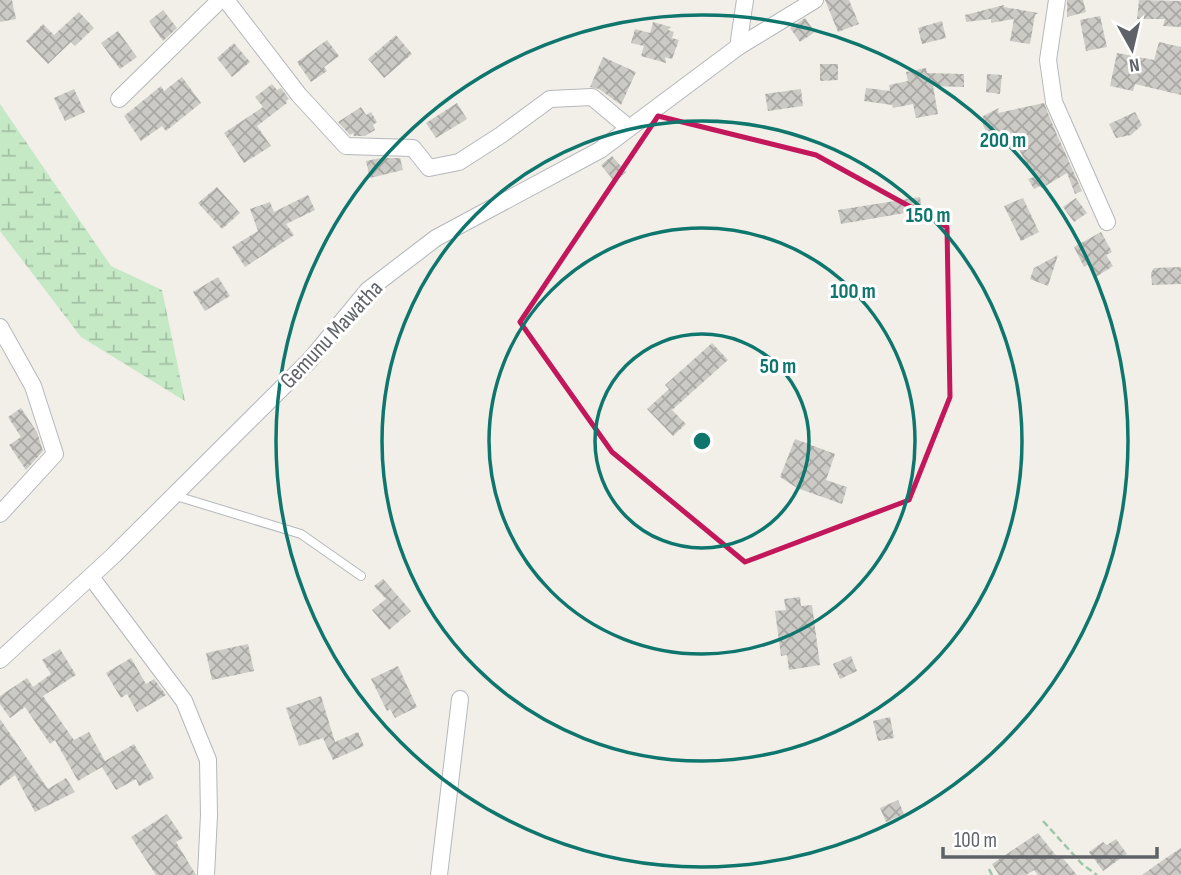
<svg xmlns="http://www.w3.org/2000/svg" width="1181" height="875" font-family="'Sofia Sans Condensed',sans-serif">
<defs>
<pattern id="wetland-marsh" width="20" height="14" patternUnits="userSpaceOnUse" patternTransform="scale(1.75)"><rect width="20" height="14" fill="#c5e8c5"/><path d="M1 5h8M5 5V1M11 12h8M15 12V8" fill="none" stroke="#a3c0a4"/></pattern>
<pattern id="building-cross-hatch" width="8" height="8" patternUnits="userSpaceOnUse" patternTransform="scale(1.75)"><rect width="8" height="8" fill="#cccac5"/><path d="M0 0l8 8M0 8l8-8" fill="none" stroke="#a9a8a4"/></pattern>
</defs>
<rect width="100%" height="100%" fill="#f1efe8"/>
<path fill="url(#wetland-marsh)" d="M0,104L111,266L162,290L185,401L81,337L0,231Z"/>
<g fill="url(#building-cross-hatch)">
<path d="M0,0H12L16,19L0,22Z"/>
<path d="M825,0H849L859,24L838,32Z"/>
<path d="M1067,0H1083L1086,12L1067,17Z"/>
<path d="M1139,0L1181,1V27L1163,26L1165,19H1137Z"/>
<path d="M1004,5V7L1038,13L1035,15L1030,44L1010,41L1014,19L991,23V19L966,22L965,15Z"/>
<path d="M163,10L177,28L163,41L149,21Z"/>
<path d="M79,12L94,28L75,46L71,42L48,64L26,41L43,24L54,35Z"/>
<path d="M1100,16L1107,47L1086,51L1080,20Z"/>
<path d="M805,18L815,32L800,42L790,28Z"/>
<path d="M942,21L946,38L922,44L918,28Z"/>
<path d="M653,22L671,27L668,30L674,32L672,38L679,40L672,59L665,57L666,63L641,56L644,46L631,43L635,29L650,33Z"/>
<path d="M118,31L137,57L120,69L101,43Z"/>
<path d="M396,35L412,54L384,78L368,59Z"/>
<path d="M327,40L339,56L324,67L327,71L311,82L297,62Z"/>
<path d="M1159,42L1181,47V95L1135,84L1133,91L1110,86L1117,53L1154,60Z"/>
<path d="M234,43L250,62L232,77L217,58Z"/>
<path d="M603,57L636,72L621,105L599,89L590,87Z"/>
<path d="M820,64H838V80L820,81Z"/>
<path d="M926,68L927,73L964,74V87L933,86L938,114L916,118L913,104L893,108L892,105L864,101L866,88L890,91L889,85L908,81L906,72Z"/>
<path d="M987,74L1002,75L1000,94L986,92Z"/>
<path d="M182,77L201,103L166,131L162,126L141,141L124,116L161,86L164,91Z"/>
<path d="M272,84L277,90L281,88L289,99L286,101L287,103L257,126L271,146L244,163L224,133L263,107L255,97Z"/>
<path d="M74,89L85,112L65,121L54,98Z"/>
<path d="M801,89L803,106L768,111L765,94Z"/>
<path d="M457,103L467,119L436,138L426,123Z"/>
<path d="M1044,103L1054,128L1082,191L1075,194L1067,173L1042,188L1040,186L1034,189L1028,179L1034,177L1009,131L991,141L983,125V116L999,108L998,113Z"/>
<path d="M361,107L366,115L371,112L377,122L373,125L375,130L365,136H354L353,133L350,135L338,122Z"/>
<path d="M1135,112L1142,125L1131,135L1116,138L1109,124Z"/>
<path d="M612,156L626,172L615,182L601,165Z"/>
<path d="M381,158H400L403,170L370,178L366,161Z"/>
<path d="M217,187L240,213L222,229L198,203Z"/>
<path d="M308,195L315,210L286,224L294,235L245,267L232,247L258,231L250,209L270,202L274,212Z"/>
<path d="M920,197L922,210L841,224L838,210Z"/>
<path d="M1023,198L1039,232L1021,241L1004,206Z"/>
<path d="M1076,198L1087,213L1074,222L1063,207Z"/>
<path d="M1101,232L1112,252L1106,255L1113,266L1096,277L1089,264L1084,267L1074,247Z"/>
<path d="M1058,255L1048,286L1030,279L1034,268Z"/>
<path d="M1181,267V284L1152,285L1151,273L1154,268Z"/>
<path d="M218,277L230,296L205,311L193,292Z"/>
<path d="M712,343L728,360L672,410L686,424L673,436L647,409L669,389L665,385Z"/>
<path d="M21,408L37,432L43,451L26,470L9,445L21,437L8,417Z"/>
<path d="M795,439L835,454L826,480L847,487L842,504L797,488L780,477Z"/>
<path d="M383,579L411,611L389,630L372,610L386,599L374,586Z"/>
<path d="M800,597L801,606L812,605L820,665L789,670L787,655L781,656L775,611L786,610L784,599Z"/>
<path d="M248,644L254,671L212,680L206,653Z"/>
<path d="M60,649L76,675L43,696L74,740L89,732L105,761L134,744L154,778L139,786L136,779L116,790L102,767L78,781L55,740L50,744L25,707L10,718L0,704V696L27,678L33,687L51,674L42,660Z"/>
<path d="M851,656L857,671L840,679L833,664Z"/>
<path d="M131,658L146,684L154,679L166,695L137,712L127,694L121,698L106,673Z"/>
<path d="M398,666L417,707L395,718L390,709L387,711L371,679Z"/>
<path d="M321,696L335,742L358,732L364,746L333,760L323,738L299,746L286,708Z"/>
<path d="M890,717L894,738L878,741L873,721Z"/>
<path d="M0,719L48,789L66,778L75,792L35,812L15,775L0,786Z"/>
<path d="M898,800L904,814L886,822L880,808Z"/>
<path d="M167,814L183,838L176,842L196,875H156L131,837Z"/>
<path d="M1038,833L1058,858L1061,856L1077,875H1038L1034,870L1026,875H999L992,864Z"/>
<path d="M1116,839L1127,854L1103,871L1089,852L1103,842L1107,845Z"/>
<path d="M1181,848V875H1142L1163,860Z"/>
</g>
<g fill="none" stroke-linecap="round" stroke-linejoin="round">
<g stroke="#b5b8bc" stroke-width="10">
<path id="service" d="M173,495L301,534L361,576"/>
</g>
<g stroke="#b5b8bc" stroke-width="18">
<g id="minor">
<path d="M226,0L299,95L346,146L413,148L429,168L459,162L501,135L550,99L592,97L629,128"/>
<path d="M1057,0L1048,60L1054,102L1107,222"/>
<path d="M738,47L745,0"/>
<path d="M119,99L220,0"/>
<path d="M0,327L33,386L55,454L0,514"/>
<path d="M91,577L184,701L208,760L209,815L206,875"/>
<path d="M0,660L114,555L310,360L368,290L436,238L600,150L738,47L815,0"/>
<path d="M439,875L460,699"/>
</g>
</g>
<g stroke="#9cc7a9" stroke-width="2.5" stroke-dasharray="7 3.5" stroke-linecap="butt">
<path d="M1043,821L1082,864L1097,875"/>
<path d="M989,869L992,875"/>
</g>
<use href="#service" stroke="#fff" stroke-width="8"/>
<use href="#minor" stroke="#fff" stroke-width="16"/>
</g>
<path fill="none" stroke="#c2185b" stroke-width="5" stroke-linejoin="round" d="M658,116L816,155L947,227L950,397L909,500L745,562L612,452L520,322Z"/>
<g fill="none" stroke="#0f766e" stroke-width="3.5">
<circle cx="702" cy="441" r="107"/>
<circle cx="702" cy="441" r="213"/>
<circle cx="702" cy="441" r="320"/>
<circle cx="702" cy="441" r="426"/>
</g>
<g text-anchor="middle" stroke-width="6" stroke-linejoin="round" paint-order="stroke">
<g font-size="23" fill="#5f6368" stroke="#fff">
<text transform="translate(331 334) rotate(-47)" y="8">Gemunu Mawatha</text>
</g>
</g>
<circle cx="702" cy="441" r="10" fill="#0f766e" stroke="#fff" stroke-width="3.5"/>
<g font-size="21" text-anchor="middle" font-weight="bold" fill="#0f766e" stroke="#fff" stroke-width="6" stroke-linejoin="round" paint-order="stroke">
<text x="1003" y="147">200 m</text>
<text x="928" y="222">150 m</text>
<text x="853" y="298">100 m</text>
<text x="778" y="373">50 m</text>
</g>
<g transform="translate(1132 49) rotate(172)" stroke="#ffffff" stroke-width="5" paint-order="stroke">
<path d="M0-5L12 26L0 18L-12 26Z" fill="#5f6368"/>
<text y="-10" font-size="19" font-weight="bold" text-anchor="middle" fill="#5f6368">N</text>
</g>
<path d="M943 847v10h214v-10" fill="none" stroke="#5f6368" stroke-width="3.5"/>
<text x="954" y="847" font-size="21" fill="#5f6368" stroke="#ffffff" stroke-width="5" paint-order="stroke">100 m</text>
</svg>
